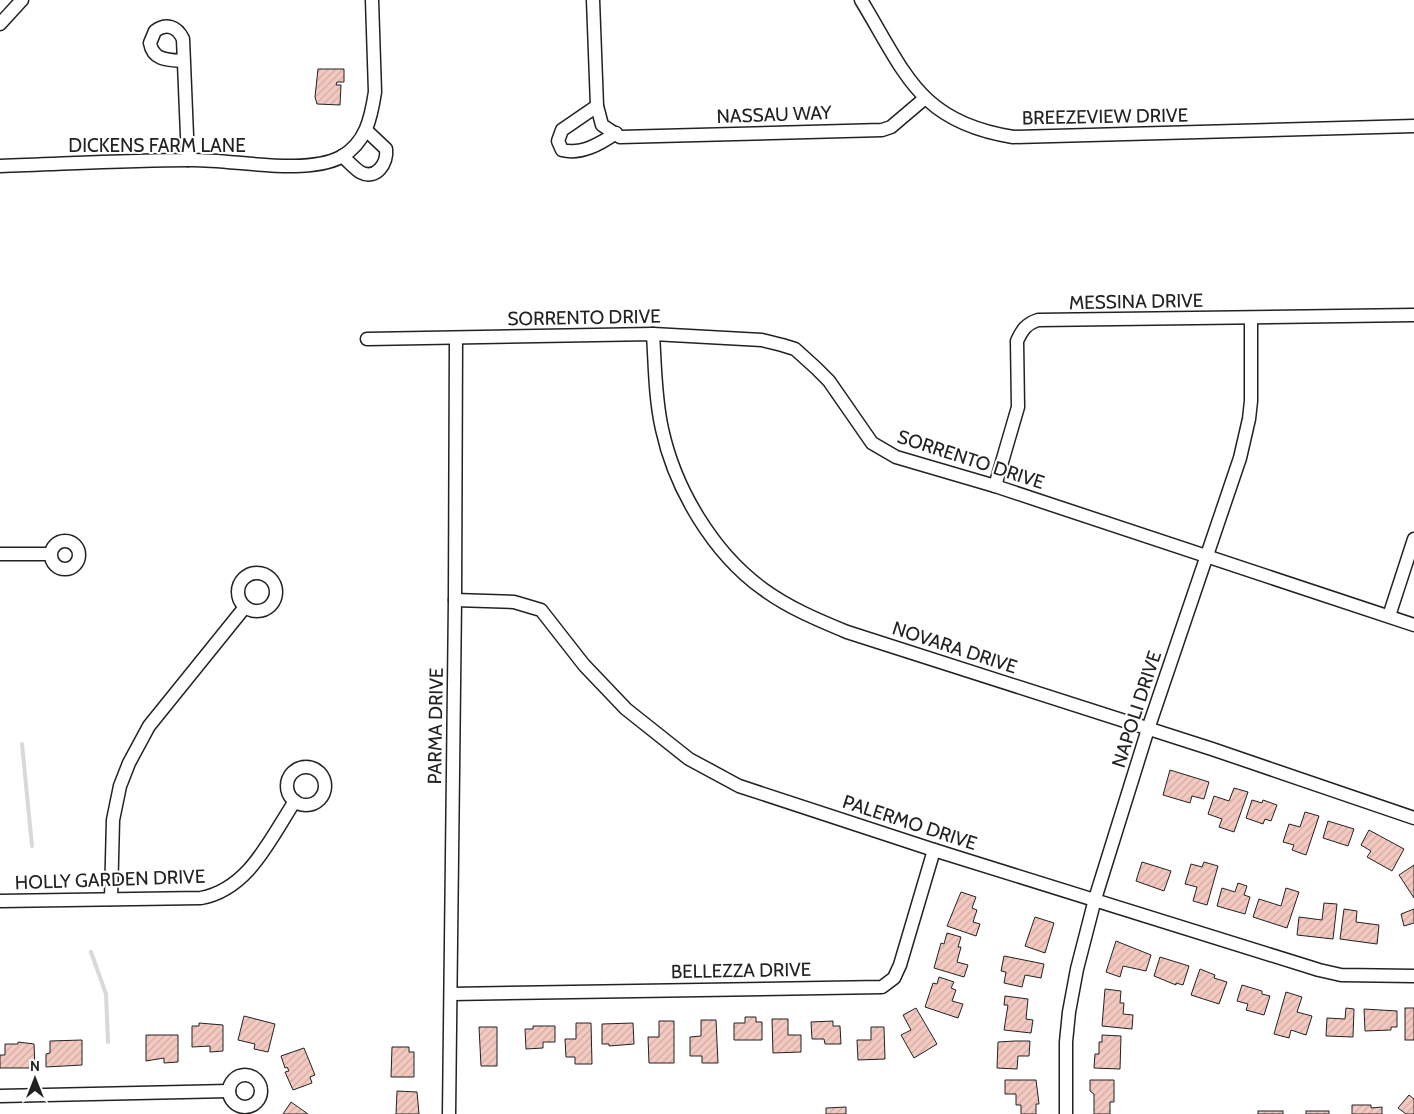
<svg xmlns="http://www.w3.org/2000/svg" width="1414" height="1114" font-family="Cabin,sans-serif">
<defs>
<pattern id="building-hatch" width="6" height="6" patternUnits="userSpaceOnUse" patternTransform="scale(1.25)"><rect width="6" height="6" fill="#f3c9c0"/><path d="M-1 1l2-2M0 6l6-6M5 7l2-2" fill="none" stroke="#d0aca5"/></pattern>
</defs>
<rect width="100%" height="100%" fill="#fff"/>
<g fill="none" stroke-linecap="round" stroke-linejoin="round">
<g stroke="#d9d9d9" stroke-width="4">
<path d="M22,744L32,846"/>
<path d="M91,952L106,994L108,1042"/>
</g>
</g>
<g fill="url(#building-hatch)" stroke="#222">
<path d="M318,69H344V82H337L336,85H341L340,105L317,104L315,97Z"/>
<path d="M1170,770L1209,782L1204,799L1192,796L1190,803L1163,795Z"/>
<path d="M1234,788L1248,792L1234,832L1219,827L1222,819L1208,814L1214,796L1229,801Z"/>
<path d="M1252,800L1262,803L1263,800L1277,805L1271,821L1265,819L1263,824L1246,818Z"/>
<path d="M1305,812L1319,816L1306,855L1292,850L1294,845L1283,842L1289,824L1300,827Z"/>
<path d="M1328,821L1354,829L1348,846L1323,838Z"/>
<path d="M1369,830L1404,849L1392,871L1367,857L1371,851L1361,845Z"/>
<path d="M1142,862L1171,871L1164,891L1136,881Z"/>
<path d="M1204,862L1218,866L1207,905L1193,901L1197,887L1185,884L1191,864L1202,867Z"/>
<path d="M1414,865V898L1399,875Z"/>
<path d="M1238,883L1247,886L1244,895L1250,897L1245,914L1217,906L1222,888L1235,892Z"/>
<path d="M1286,888L1299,892L1287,928L1253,917L1259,899L1281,906Z"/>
<path d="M961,892L976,897L972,908L977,910L973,922L980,924L976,936L947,926Z"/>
<path d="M1324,903L1337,904L1333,939L1297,935L1299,917L1322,920Z"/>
<path d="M1344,909L1357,911L1356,922L1379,925L1377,944L1340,939Z"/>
<path d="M1414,909V923L1404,926L1401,914Z"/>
<path d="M1035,917L1054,923L1045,953L1025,946Z"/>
<path d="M947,933L961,937L958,947H961L957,962L968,965L964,977L934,968L941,943L944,944Z"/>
<path d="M1116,941L1151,955L1146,971L1123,966L1120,977L1106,972Z"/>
<path d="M1004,956L1044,964L1041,978L1025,975L1022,987L1004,983L1006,972L1001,971Z"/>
<path d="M1160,957L1189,966L1183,985L1176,983V985L1154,976Z"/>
<path d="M1200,969L1215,975L1214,978L1227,982L1219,1004L1191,995Z"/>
<path d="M939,977L954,982L951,988L956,990L952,1001L963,1004L958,1018L925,1007L933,983L937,984Z"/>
<path d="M1242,985L1262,991V994L1270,996L1264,1015L1246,1010L1248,1004L1237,1001Z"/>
<path d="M1105,989L1121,991L1120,1003H1124L1123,1014L1133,1015L1132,1029L1102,1026Z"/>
<path d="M1286,992L1302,997L1297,1012L1312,1016L1306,1035L1291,1030L1289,1038L1274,1034Z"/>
<path d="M1005,996L1028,999L1026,1019L1033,1020L1031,1033L1004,1030L1008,1005H1004Z"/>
<path d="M916,1008L937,1044L914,1058L901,1035L911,1030L903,1015Z"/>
<path d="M1346,1008L1354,1009L1353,1037L1326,1036L1327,1018L1345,1019Z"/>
<rect x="1405" y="1008" width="9" height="32"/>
<path d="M1364,1009L1397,1011V1027H1391V1030L1365,1031Z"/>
<path d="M244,1016L275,1024L268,1052L254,1049L255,1044L238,1040Z"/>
<path d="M745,1017H756V1022H762V1040H734V1023H745Z"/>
<path d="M772,1019H788V1035H801V1052L773,1053Z"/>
<path d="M701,1020H716L718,1063H702V1056H690V1037L701,1036Z"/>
<path d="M659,1021H674V1063H649L648,1037H659Z"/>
<path d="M833,1021V1026H840L841,1044H825L824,1039H812L811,1022Z"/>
<path d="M199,1023L223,1025V1051L210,1052V1046L192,1047V1026H199Z"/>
<path d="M576,1023H591L592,1064H575V1057H566L565,1039H576Z"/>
<path d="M633,1023L634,1044L609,1046V1044H602V1024Z"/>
<path d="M533,1026H555V1042H543V1048L526,1049L525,1029H533Z"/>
<path d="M479,1027H497V1066H481Z"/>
<path d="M871,1027H884L885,1059L858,1060L857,1040H871Z"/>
<path d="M146,1035H178V1062L164,1063V1058L146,1061Z"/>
<path d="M1102,1035L1121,1036L1120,1069L1094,1068L1095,1054H1099V1042H1102Z"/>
<path d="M82,1040V1065L46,1067V1054L50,1053V1041Z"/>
<path d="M1015,1041H1030L1029,1056H1018L1017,1069L997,1068L998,1042Z"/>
<path d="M18,1042L34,1044L35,1068H0V1055H5V1044H18Z"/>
<path d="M392,1047H409V1052H414V1077H391Z"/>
<path d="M304,1048L315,1075L310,1077L312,1083L293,1090L285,1072L289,1071L287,1067L285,1068L281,1056Z"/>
<path d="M1005,1080H1036L1039,1104H1036V1114H1021V1105H1016V1094H1005Z"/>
<path d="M1090,1080H1114V1102H1110V1114H1094V1094L1090,1091Z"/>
<path d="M397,1091L417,1092L419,1114H396Z"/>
<path d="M1409,1095L1414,1099V1114H1406L1398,1108Z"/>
<path d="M291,1102L308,1114H283Z"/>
<path d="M1352,1105H1371V1108L1382,1107V1114H1352Z"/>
<path d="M846,1107V1114H826V1108Z"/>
<rect x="1258" y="1111" width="25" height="3"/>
<rect x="1306" y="1111" width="23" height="3"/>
</g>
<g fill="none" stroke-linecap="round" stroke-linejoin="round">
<g stroke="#222" stroke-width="15">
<g id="street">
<path d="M593,0L597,106L602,125L620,137L882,130L891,127L924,99"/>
<path d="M861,0C906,74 919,122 1013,137L1414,126"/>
<path d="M0,24L22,0"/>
<path d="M184,61C169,60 153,61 150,43L155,31C166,23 177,26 183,39L188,160"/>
<path d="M597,106L562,130L558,141L562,150C581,155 600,144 616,133"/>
<path d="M342,156C348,161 354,168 360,172C376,181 388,163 386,149L367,131"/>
<path d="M0,166C63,164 127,160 190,160C233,159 304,176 341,157C366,143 371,118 375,92L372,0"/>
<path d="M653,334C655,365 655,398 662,429C675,489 713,553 763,589C789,608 818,620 847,632L1212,749L1414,818"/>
<path d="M367,339L653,334L762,340L782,345L795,349L816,368L829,381L872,443L896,457L995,486L1414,625"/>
<path d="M995,486L1018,407L1017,341C1022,330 1026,324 1038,320L1414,315"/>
<circle cx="65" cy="555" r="14"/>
<path d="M0,554H49"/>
<circle cx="257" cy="592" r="19"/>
<path d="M455,600L514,602L541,610L584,665L626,709L689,759L739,786L934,850L1319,970L1341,975L1414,976"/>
<path d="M1389,616L1414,539"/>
<circle cx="306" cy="786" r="19"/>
<path d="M111,899L113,820L120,786L129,763L149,726L245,607"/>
<path d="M0,901L201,898C249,889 270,839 295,801"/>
<path d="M451,994L882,987L894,978L900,965L934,850"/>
<circle cx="245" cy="1091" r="16"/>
<path d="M0,1096L229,1091"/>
<path d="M449,1114L455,600L456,338"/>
<path d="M1066,1114V1042L1069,1012L1077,969L1095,899L1148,729L1240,458L1249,419L1251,401V318"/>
</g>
</g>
<use href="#street" stroke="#fff" stroke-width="12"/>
</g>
<g text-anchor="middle" stroke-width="4" stroke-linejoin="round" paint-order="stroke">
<g font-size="19" fill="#222" stroke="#fff">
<text transform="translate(774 114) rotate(-2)" y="7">NASSAU WAY</text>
<text transform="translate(1105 116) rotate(-1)" y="7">BREEZEVIEW DRIVE</text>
<text x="157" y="152">DICKENS FARM LANE</text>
<text transform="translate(1136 301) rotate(-1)" y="7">MESSINA DRIVE</text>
<text transform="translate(584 317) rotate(-1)" y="7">SORRENTO DRIVE</text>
<text transform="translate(971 459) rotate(18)" y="7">SORRENTO DRIVE</text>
<text transform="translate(955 647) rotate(18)" y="7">NOVARA DRIVE</text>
<text transform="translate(1136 709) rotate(-72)" y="7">NAPOLI DRIVE</text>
<text transform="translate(435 726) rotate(-89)" y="7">PARMA DRIVE</text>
<text transform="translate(910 822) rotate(18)" y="7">PALERMO DRIVE</text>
<text transform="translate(110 879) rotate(-2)" y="7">HOLLY GARDEN DRIVE</text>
<text transform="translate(741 970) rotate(-1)" y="7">BELLEZZA DRIVE</text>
</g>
</g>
<g transform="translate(35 1079)" stroke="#ffffff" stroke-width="4" paint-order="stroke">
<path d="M0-4L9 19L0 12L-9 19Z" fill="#222222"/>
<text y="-8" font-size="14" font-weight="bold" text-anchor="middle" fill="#222222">N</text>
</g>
</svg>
